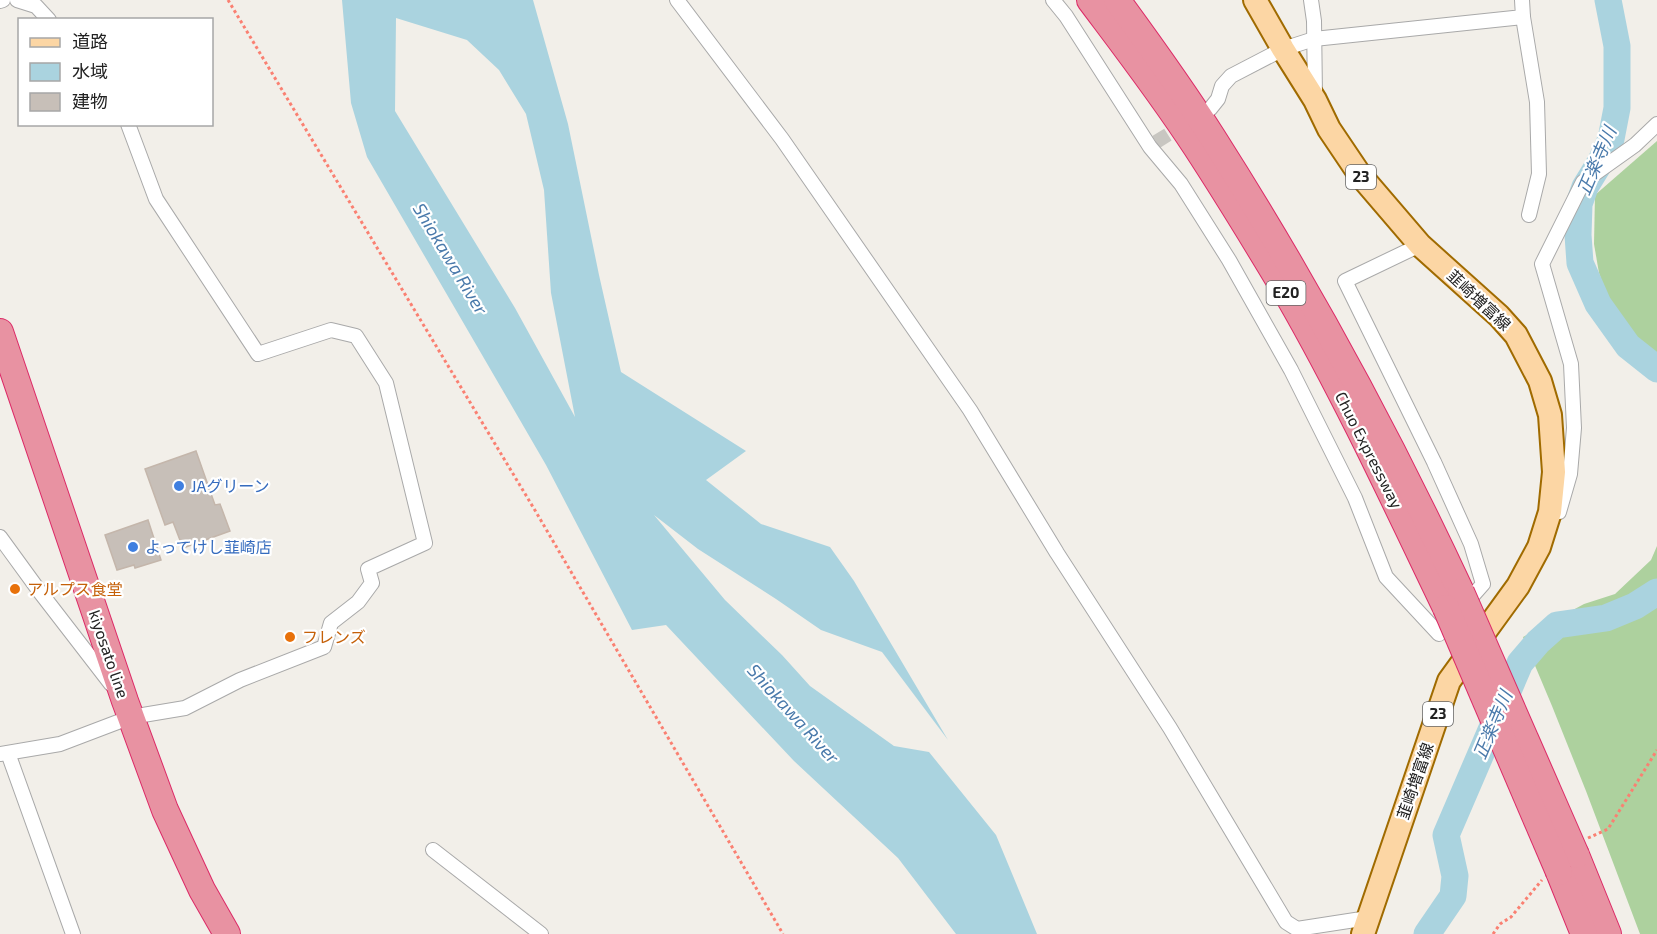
<svg xmlns="http://www.w3.org/2000/svg" width="1657" height="934" font-family="'Exo 2','Noto Sans JP',sans-serif">
<rect width="100%" height="100%" fill="#f2efe9"/>
<g fill="#add19e">
<path d="M1657,141V382L1649,374L1609,302L1599,273L1594,244L1595,195Z"/>
<path d="M1657,546V934H1640L1586,791L1552,706L1523,637L1584,604L1615,594L1651,560Z"/>
</g>
<path fill="#aad3df" fill-rule="evenodd" d="M342,0H533L568,124L599,275L621,372L746,451L706,480L761,524L830,547L854,581L948,740L882,652L821,630L776,599L698,549L654,515L725,600L782,655L810,686L894,746L929,752L996,835L1037,934H956L898,858L794,761L666,625L632,630L546,465L367,157L351,103ZM396,18L467,40L499,70L526,114L544,190L551,293L575,417L515,308L395,111Z"/>
<g fill="none" stroke-linecap="round" stroke-linejoin="round">
<g stroke="#aad3df" stroke-width="27">
<path d="M1608,0L1617,46V108L1611,139L1601,161L1585,187L1579,204L1578,235L1580,263L1598,304L1628,346L1657,369"/>
<path d="M1427,934L1453,896L1455,876L1446,835L1520,663L1538,642L1557,625L1606,618L1635,606L1657,592"/>
</g>
</g>
<g fill="#c7bfb8" stroke="#c4b6ab" stroke-width="1.5">
<path d="M196,451L215,505L220,504L230,531L183,548L173,522L165,525L145,469Z"/>
<path d="M148,520L161,560L135,568L134,565L117,570L105,535Z"/>
</g>
<g fill="none" stroke-linecap="round" stroke-linejoin="round">
<path stroke="#c8c6c1" stroke-width="14" stroke-dasharray="14 7" stroke-linecap="butt" d="M1156,142L1185,124"/>
<g stroke="#a9a9a9" stroke-width="16">
<g id="street">
<path d="M17,0L36,6L49,20"/>
<path d="M677,0L782,139L970,410L1057,553L1170,728L1286,922L1297,929L1368,918"/>
<path d="M1053,0L1066,16L1150,147L1181,184L1229,260L1291,370L1355,498L1386,577L1439,634L1483,584L1471,544L1434,462L1345,281L1420,245"/>
<path d="M1311,0L1314,21L1315,95"/>
<path d="M0,1L3,0"/>
<path d="M1523,17L1537,102L1539,174L1529,215"/>
<path d="M1210,109L1218,99L1222,86L1231,76L1283,49L1314,39L1523,17L1522,0"/>
<path d="M1552,512H1559L1570,474L1574,428L1571,364L1542,264L1583,182L1635,145L1657,124"/>
<path d="M0,537L40,592L111,684"/>
<path d="M8,753L73,934"/>
<path d="M0,754L60,744L131,717L185,708L240,680L324,647L331,623L358,602L372,583L368,569L425,543L386,383L356,336L331,330L258,354L156,199L128,124"/>
<path d="M433,850L541,934"/>
</g>
</g>
<g stroke="#a06b00" stroke-width="26">
<path id="primary" d="M1255,0L1283,49L1315,100L1329,129L1360,175L1420,245L1499,316L1516,335L1540,381L1550,415L1554,472L1550,512L1539,547L1518,586L1449,681L1363,934"/>
</g>
<g stroke="#dc2a67" stroke-width="28">
<g id="highway">
<path d="M1090,0C1126,48 1163,96 1196,147C1228,196 1259,247 1289,297C1347,398 1396,504 1446,608"/>
<path d="M1117,0C1150,45 1183,91 1213,138C1306,284 1388,435 1461,592"/>
<path d="M0,332L125,701L165,810L202,890L227,934"/>
<path d="M1576,855L1608,934"/>
<path d="M1559,872L1584,934"/>
</g>
</g>
<g stroke="#fa8072" stroke-width="3" stroke-dasharray="3 3" stroke-linecap="butt">
<path d="M228,0L536,512L783,934"/>
<path d="M1588,838L1608,829L1657,750"/>
<path d="M1493,934L1500,924L1511,917L1542,880"/>
</g>
<use href="#street" stroke="#fff" stroke-width="14"/>
<use href="#primary" stroke="#fcd6a4" stroke-width="22"/>
<use href="#highway" stroke="#e892a2" stroke-width="26"/>
<g stroke="#dc2a67" stroke-width="28" stroke-linecap="butt">
<g id="highway-bridge">
<path d="M1461,592L1576,855"/>
<path d="M1446,608L1559,872"/>
</g>
</g>
<use href="#highway-bridge" stroke="#e892a2" stroke-width="26"/>
</g>
<g fill="#3f7fe0" stroke="#fff" stroke-width="2">
<circle cx="179" cy="486" r="6"/>
<circle cx="133" cy="547" r="6"/>
</g>
<g fill="#e8710a" stroke="#fff" stroke-width="2">
<circle cx="15" cy="589" r="6"/>
<circle cx="290" cy="637" r="6"/>
</g>
<g text-anchor="middle" stroke-width="4.5" stroke-linejoin="round" paint-order="stroke">
<g fill="#fff" stroke="#646464" stroke-width="1.5">
<rect x="1346" y="165" width="30" height="24" rx="4.5"/>
<rect x="1266.5" y="281" width="39" height="24" rx="4.5"/>
<rect x="1423" y="702" width="30" height="24" rx="4.5"/>
</g>
<g font-size="15" font-weight="bold" fill="#222">
<text x="1361" y="182">23</text>
<text x="1286" y="298">E20</text>
<text x="1438" y="719">23</text>
</g>
<g font-size="16" fill="#222" stroke="#fff">
<text transform="translate(1479 300) rotate(43)" y="6">韮崎増富線</text>
<text transform="translate(1369 450) rotate(63)" y="6">Chuo Expressway</text>
<text transform="translate(109 654) rotate(71)" y="6">kiyosato line</text>
<text transform="translate(1415 781) rotate(-71)" y="6">韮崎増富線</text>
</g>
<g font-size="16" fill="#366cbe" stroke="#fff" text-anchor="start">
<text x="191" y="492">JAグリーン</text>
<text x="145" y="553">よってけし韮崎店</text>
</g>
<g font-size="16" fill="#c56008" stroke="#fff" text-anchor="start">
<text x="27" y="595">アルプス食堂</text>
<text x="302" y="643">フレンズ</text>
</g>
<g font-size="18" font-style="italic" fill="#4a7aab" stroke="#fff">
<text transform="translate(1597 161) rotate(-67)" y="6">正楽寺川</text>
<text transform="translate(450 259) rotate(59)" y="6">Shiokawa River</text>
<text transform="translate(793 714) rotate(48)" y="6">Shiokawa River</text>
<text transform="translate(1493 725) rotate(-67)" y="6">正楽寺川</text>
</g>
</g>
<rect x="18" y="18" width="195" height="108" fill="#ffffff" stroke="#a7a7a7" stroke-width="1.5"/>
<rect x="30" y="38" width="30" height="9" fill="#fcd6a4" stroke="#a7a7a7" stroke-width="1.5"/>
<text x="72" y="48" font-size="18" fill="#222222">道路</text>
<rect x="30" y="63" width="30" height="18" fill="#aad3df" stroke="#a7a7a7" stroke-width="1.5"/>
<text x="72" y="78" font-size="18" fill="#222222">水域</text>
<rect x="30" y="93" width="30" height="18" fill="#c7bfb8" stroke="#a7a7a7" stroke-width="1.5"/>
<text x="72" y="108" font-size="18" fill="#222222">建物</text>
</svg>
